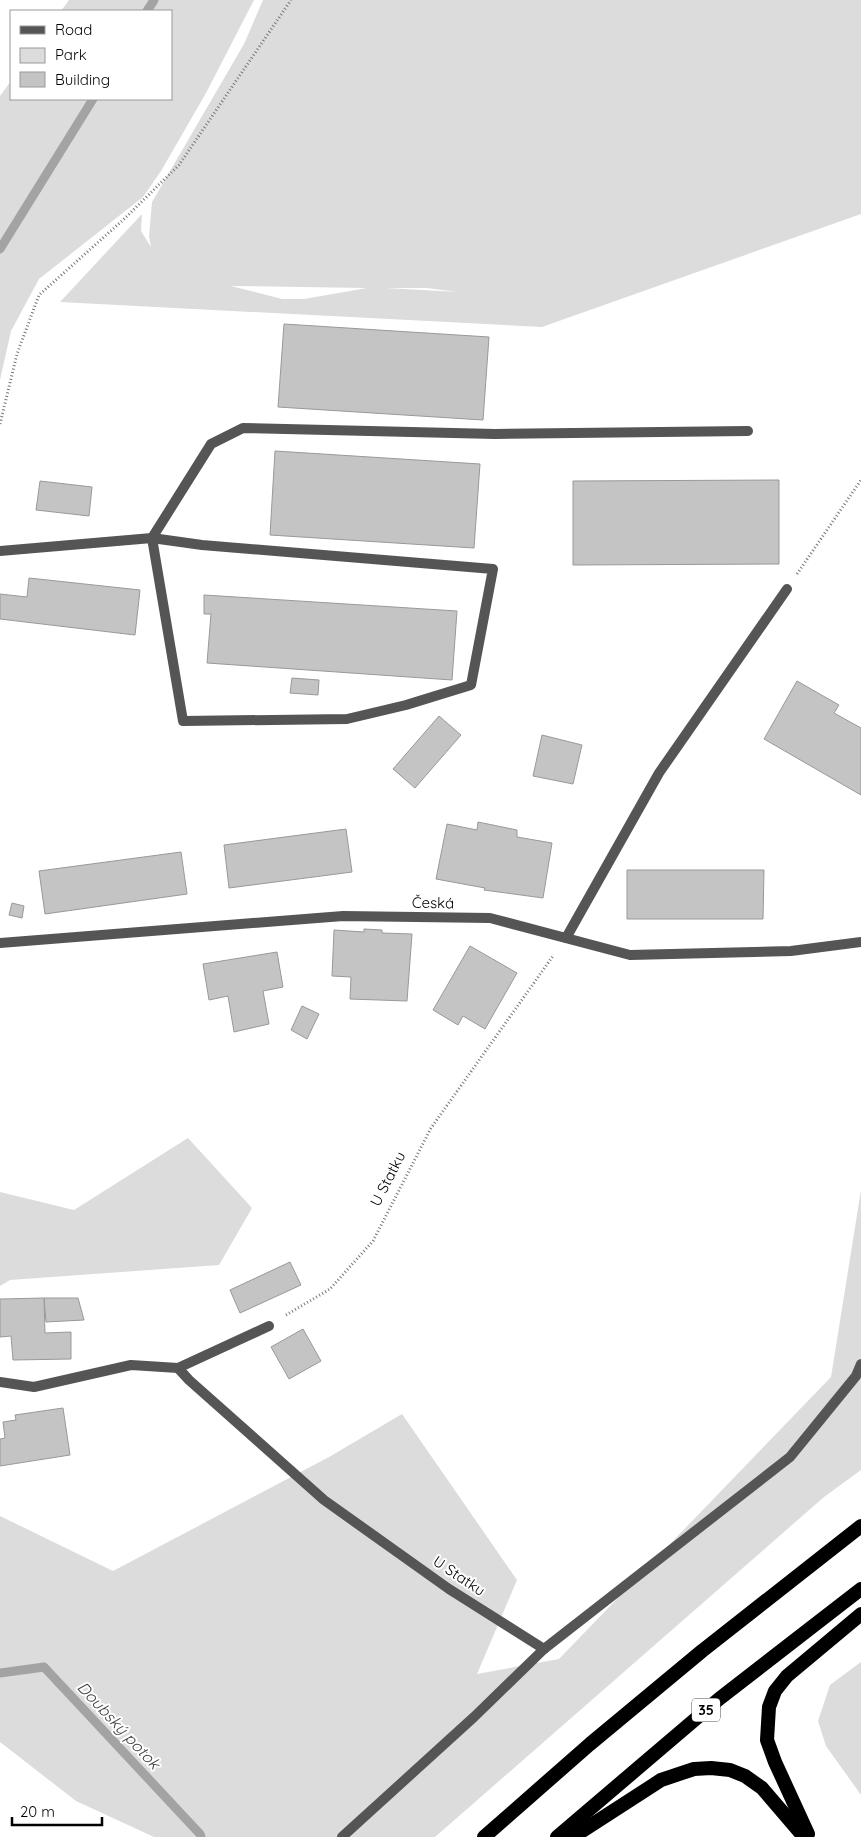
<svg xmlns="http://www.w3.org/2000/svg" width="861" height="1837" font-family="Quicksand,sans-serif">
<rect width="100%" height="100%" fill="#fff"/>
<g fill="#dcdcdc" fill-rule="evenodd">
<path d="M69,0H254L206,93L161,171L143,197L39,279L11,331L0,380V96L11,81V99H171V11H61Z"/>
<path d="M263,0H861V214L542,327L60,302L142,214L141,231L151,247L149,236L152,202L244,44ZM231,286L366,288H367L304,299H282ZM386,288H427L457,292Z"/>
<path d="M188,1138L252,1208L219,1265L10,1280L0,1286V1192L74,1210Z"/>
<path d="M861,1190V1470L824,1497L435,1837H154L76,1801L0,1742V1516L113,1571L329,1457L402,1414L517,1580L477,1674L559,1659L831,1377Z"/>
<path d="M861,1662V1795L826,1746L818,1721L830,1685Z"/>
</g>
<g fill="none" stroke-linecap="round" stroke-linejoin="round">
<g stroke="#a3a3a3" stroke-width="9">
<path d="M147,11L154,0"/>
<path d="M0,249L93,99"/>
<path d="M0,1673L44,1667L200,1834L201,1837"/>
</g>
</g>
<g fill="#c4c4c4" stroke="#999">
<path d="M284,324L489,337L483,420L278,407Z"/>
<path d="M275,451L480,464L474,548L270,535Z"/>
<path d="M779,480V564L573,565V481Z"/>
<path d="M40,481L92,487L89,516L36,510Z"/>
<path d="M29,578L140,590L135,635L0,619V594L27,597Z"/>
<path d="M204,595L457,611L452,680L207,663L211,614H204Z"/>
<path d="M292,678L319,680L318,695L290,693Z"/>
<path d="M797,681L839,705L834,713L861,728V795L764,739Z"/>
<path d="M439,716L461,735L415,788L393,769Z"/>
<path d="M542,735L582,745L573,784L533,776Z"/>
<path d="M478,822L517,830V837L552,843L543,898L484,890L485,888L436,879L447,824L477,830Z"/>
<path d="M346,829L352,872L229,888L224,845Z"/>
<path d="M181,852L187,894L45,914L39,871Z"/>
<path d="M627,870H764L763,919H627Z"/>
<path d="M12,903L24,906L22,918L9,915Z"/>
<path d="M364,929L382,930V933L412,934L407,1001L350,999L351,977L332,976L334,930L364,932Z"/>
<path d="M470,946L517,973L485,1029L463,1016L458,1025L433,1010Z"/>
<path d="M277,952L283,987L263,991L269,1024L234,1032L228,996L209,1000L203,964Z"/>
<path d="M302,1006L319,1014L307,1039L291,1030Z"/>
<path d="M290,1262L301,1285L240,1313L230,1290Z"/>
<path d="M44,1298H78L84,1320L46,1322Z"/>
<path d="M44,1298L45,1333L71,1332V1359L13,1360L11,1336L0,1337V1299Z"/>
<path d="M303,1329L321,1361L289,1379L271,1347Z"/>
<path d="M63,1408L70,1455L0,1466V1439L5,1438L3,1422L16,1420L15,1415Z"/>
</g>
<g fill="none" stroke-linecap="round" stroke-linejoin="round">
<g stroke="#777" stroke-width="3" stroke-dasharray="1 2.5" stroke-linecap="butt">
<path d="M0,424L17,354L39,295L123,220L179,165L291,0"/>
<path d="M797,574L861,480"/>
<path d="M286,1315L330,1289L373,1241L431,1128L553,956"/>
</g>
<g stroke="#555" stroke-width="10">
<path d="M152,538L202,545L493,569L471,685L406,705L347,719L183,721Z"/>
<path d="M0,551L152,538L211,444L243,428L495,434L748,431"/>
</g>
<g stroke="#555" stroke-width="10">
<path d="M566,938L659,773L787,589"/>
<path d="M0,943L343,916L490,918L630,955L791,951L861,942"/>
<path d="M178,1368L189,1380L324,1500L449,1589L544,1649"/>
<path d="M0,1382L34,1387L131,1365L178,1368L269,1326"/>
<path d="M342,1837L474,1717L544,1649L790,1457L856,1376L861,1364"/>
</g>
<g stroke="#000" stroke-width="14">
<path d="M808,1834L775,1762L767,1740L769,1707L775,1691L787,1676L861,1614"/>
<path d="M484,1837L590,1744L702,1651L861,1526"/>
<path d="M557,1837L719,1699L861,1589"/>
<path d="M573,1837L661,1780L694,1769L711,1768L730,1770L745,1776L762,1788L804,1837"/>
</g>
</g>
<g text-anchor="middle" stroke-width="4" stroke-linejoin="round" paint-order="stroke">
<rect fill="#fff" stroke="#4c4c4c" stroke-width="1" x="692" y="1698.5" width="28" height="23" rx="4"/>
<g font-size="14" font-weight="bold" fill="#000">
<text x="706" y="1715">35</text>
</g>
<g font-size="15" fill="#000" stroke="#fff">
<text transform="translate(433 903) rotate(1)" y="5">Česká</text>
<text transform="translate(388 1179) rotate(-63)" y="5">U Statku</text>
<text transform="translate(459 1576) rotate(34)" y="5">U Statku</text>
</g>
<g font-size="16" font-style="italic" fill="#444" stroke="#fff">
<text transform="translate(119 1725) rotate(47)" y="6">Doubský potok</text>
</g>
</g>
<rect x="10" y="10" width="162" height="90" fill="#ffffff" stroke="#999999"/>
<rect x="20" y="26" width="25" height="8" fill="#555555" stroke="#999999"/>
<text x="55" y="35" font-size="15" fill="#000000">Road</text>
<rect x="20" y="48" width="25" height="15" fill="#dcdcdc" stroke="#999999"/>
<text x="55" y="60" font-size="15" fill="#000000">Park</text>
<rect x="20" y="72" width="25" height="15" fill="#c4c4c4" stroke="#999999"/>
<text x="55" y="85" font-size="15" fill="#000000">Building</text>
<path d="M12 1817v8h90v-8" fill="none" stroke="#000000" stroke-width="2.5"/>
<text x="20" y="1817" font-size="15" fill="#000000" stroke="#ffffff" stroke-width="4" paint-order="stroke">20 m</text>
</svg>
